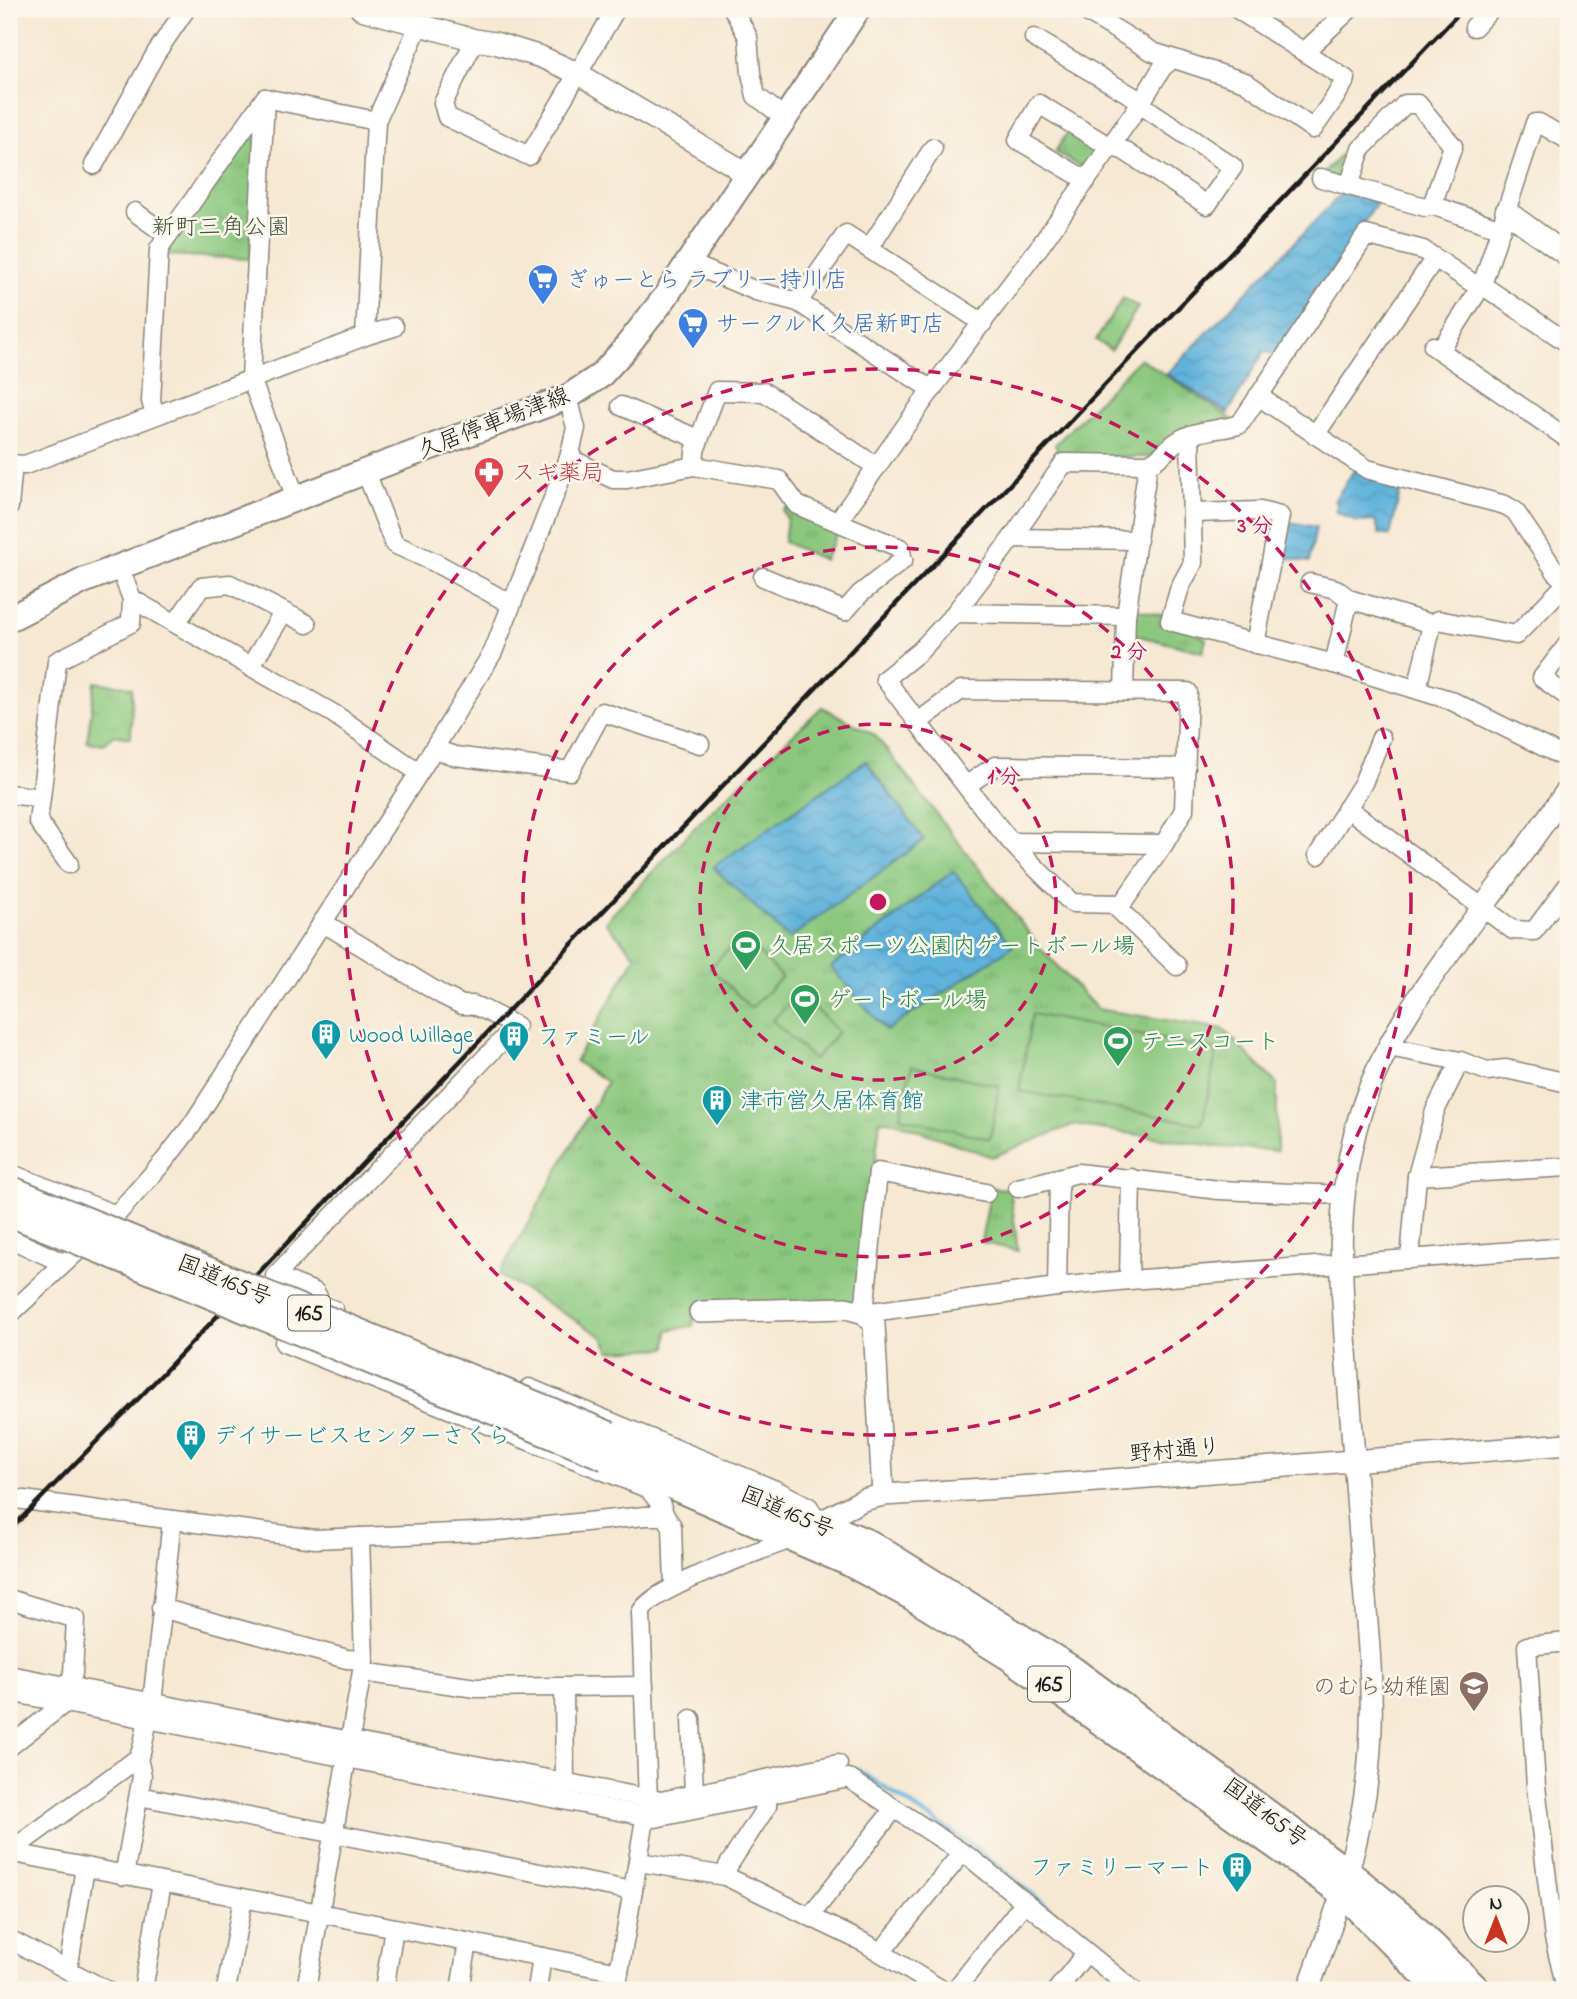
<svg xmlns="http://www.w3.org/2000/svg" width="1577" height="1999" font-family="'Indie Flower','Klee One',sans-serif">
<defs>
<pattern id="grass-tufts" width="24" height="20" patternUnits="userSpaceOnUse" patternTransform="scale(1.75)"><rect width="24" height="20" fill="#8bc87e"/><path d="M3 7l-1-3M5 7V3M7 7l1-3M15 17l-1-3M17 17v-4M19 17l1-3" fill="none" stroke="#77ab6c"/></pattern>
<pattern id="water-waves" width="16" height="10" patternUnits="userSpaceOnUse" patternTransform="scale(1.75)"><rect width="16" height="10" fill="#5fb2db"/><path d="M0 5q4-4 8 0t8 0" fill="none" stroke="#5298bb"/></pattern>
</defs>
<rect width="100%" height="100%" fill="#fbf7ec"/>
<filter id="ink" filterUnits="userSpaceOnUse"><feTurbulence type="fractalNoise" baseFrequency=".0143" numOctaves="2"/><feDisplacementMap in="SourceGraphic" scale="14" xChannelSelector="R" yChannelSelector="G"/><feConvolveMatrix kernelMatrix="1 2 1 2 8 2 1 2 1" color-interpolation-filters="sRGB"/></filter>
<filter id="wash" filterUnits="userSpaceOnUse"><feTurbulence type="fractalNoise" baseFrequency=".00686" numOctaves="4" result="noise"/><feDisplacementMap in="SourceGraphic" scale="28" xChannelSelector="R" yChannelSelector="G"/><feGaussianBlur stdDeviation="1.57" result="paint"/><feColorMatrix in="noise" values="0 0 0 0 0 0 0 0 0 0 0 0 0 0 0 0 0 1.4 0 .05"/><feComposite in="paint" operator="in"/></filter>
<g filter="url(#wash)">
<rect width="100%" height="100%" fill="#f6e8d2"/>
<g fill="url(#grass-tufts)" stroke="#54724d" stroke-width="2">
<path d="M1069,130L1101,148L1085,169L1055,152Z"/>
<path d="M1359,132L1361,136L1345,181L1323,173L1346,150L1344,146Z"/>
<path d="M248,136L257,140L250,259L167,255L166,251Z"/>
<path d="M1123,298L1138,307L1111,350L1096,340Z"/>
<path d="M1140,358L1232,419L1148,457L1061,456L1055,445Z"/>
<path d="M787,507L839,530L824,560L784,542L787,519L783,511Z"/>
<path d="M1135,609L1165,616L1206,639L1203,652L1131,634Z"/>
<path d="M95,682L125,686L132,688L131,738L114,735L104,744L87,742Z"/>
<path d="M822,707L875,735L1043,951L1097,1009L1223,1029L1277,1084V1151L1221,1147L1073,1125L992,1157L895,1122L880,1120L860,1302L695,1307L693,1326L668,1330L667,1348L610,1351L603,1337L499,1275L607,1082L575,1061L636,956L605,922L699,823Z"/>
<path d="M991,1188L1010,1189L1018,1251L981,1242Z"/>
</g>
<g fill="#8bc87e" stroke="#54724d" stroke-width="2">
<path d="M742,936L782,977L751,1008L710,968Z"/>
<path d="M801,993L838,1032L814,1060L772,1020Z"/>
<path d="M1032,1014L1217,1050L1202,1124L1019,1091Z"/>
<path d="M912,1066L999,1086L990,1139L900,1117Z"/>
</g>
<g fill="url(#water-waves)" stroke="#3e677c" stroke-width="2">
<path d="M1343,192L1378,201L1277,356L1264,351L1228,413L1167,374Z"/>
<path d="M1355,469L1394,484L1400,492L1390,536L1379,534L1376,521L1357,522L1335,511L1338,504L1334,501Z"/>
<path d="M1289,522L1316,527L1309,562L1283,557Z"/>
<path d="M866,761L924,840L789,939L713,867Z"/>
<path d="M953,871L1013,946L886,1031L831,967Z"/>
</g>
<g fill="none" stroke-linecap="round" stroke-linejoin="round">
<path stroke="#5fb2db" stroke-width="4.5" d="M848,1771L858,1770L977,1849L1150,1990"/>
</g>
</g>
<g filter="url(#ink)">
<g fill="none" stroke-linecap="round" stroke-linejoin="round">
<g stroke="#898277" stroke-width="21">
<g id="minor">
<path d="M733,9L748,37L751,73L756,96L785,118"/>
<path d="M1082,9L1153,52L1245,82L1313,129L1334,99L1346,79L1237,9"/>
<path d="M1474,27L1491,9"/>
<path d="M1034,38L1134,97L1140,104L1233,167L1207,205L1123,150L1110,147L1039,104L1018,140L1086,180"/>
<path d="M475,40L443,103L447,117L529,156L616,9"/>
<path d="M1304,52L1350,9"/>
<path d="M265,98L251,379L296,498"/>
<path d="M94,165L156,53L186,9"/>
<path d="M1321,178L1425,207L1432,205"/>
<path d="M1349,186L1361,149L1405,104H1418L1453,146L1432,205L1501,229"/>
<path d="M135,212L168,236"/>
<path d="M869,249L933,148"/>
<path d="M689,263L756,291L798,302L932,390"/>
<path d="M1482,285L1568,343"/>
<path d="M798,302L846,234L983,323"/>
<path d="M365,336L394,327"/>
<path d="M1433,346L1568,439"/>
<path d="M1440,351L1482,285L1535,123H1539L1568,140"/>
<path d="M1258,396L1367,469L1505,505L1515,511L1558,575L1568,582"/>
<path d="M621,406L698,439"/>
<path d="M155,414L151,401L159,249L265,98L376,121"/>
<path d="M1315,435L1435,258"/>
<path d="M1190,436L1193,563L1180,587L1170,621L1334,664L1450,700L1568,759"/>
<path d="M569,458L613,479H627L694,466L779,480L797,505L900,548L903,560L860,594L845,611L763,577"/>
<path d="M9,464L25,465L365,336L376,121L419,25"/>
<path d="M694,466L695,451L717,391L764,392L877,467"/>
<path d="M366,472L394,544L434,562L511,604"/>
<path d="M9,507L13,464"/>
<path d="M1193,513L1260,511L1280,516L1255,644"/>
<path d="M838,521L934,386L1040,246L1140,104L1162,68L1172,59"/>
<path d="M1012,538L1138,540"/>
<path d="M119,566L132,599L334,714L418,772"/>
<path d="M1310,583L1336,589L1349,599L1432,624L1438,620L1516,635L1568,582"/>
<path d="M955,613L1126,616"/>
<path d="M176,623L201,587L230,584L307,624"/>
<path d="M1568,644L1542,678L1568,697"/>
<path d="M1334,664L1349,599"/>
<path d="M250,667L283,613"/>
<path d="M1417,689L1432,624"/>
<path d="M1124,690L1126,616L1148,464"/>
<path d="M918,722L961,690L1188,692L1184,810L1164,844L1122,904L1072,903C1051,883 1030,863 1011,842C967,790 927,734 885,679L920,651L955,613L1012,538L1064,463L1148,464C1163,458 1166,448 1178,441C1195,430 1219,430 1238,425L1242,421L1366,235L1423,250L1480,288"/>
<path d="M434,749L455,756L570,771L602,712L700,744"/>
<path d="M967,785L995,766L1186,768"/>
<path d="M9,794L41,798L57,661L131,623L132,599"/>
<path d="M41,798L38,821L69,864"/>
<path d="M1347,808L1513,930L1534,931L1568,885"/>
<path d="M1012,842L1164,844"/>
<path d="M1318,855L1363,783L1381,738"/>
<path d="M1113,904L1177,966"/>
<path d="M322,922L442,995L462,1005H473L485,1010L516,1026L275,1276L315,1292L318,1297L316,1303L334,1310"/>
<path d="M1389,1047L1460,1061L1487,1071L1506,1069L1568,1083"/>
<path d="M9,1173L116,1215"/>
<path d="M1417,1176L1568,1167"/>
<path d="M1018,1188L1078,1173L1219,1190L1343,1195"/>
<path d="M986,1193L878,1172L864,1313L1057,1287L1129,1280L1568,1247"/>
<path d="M9,1238L63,1263"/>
<path d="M1410,1259L1417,1176L1435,1111L1460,1061"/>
<path d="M1129,1280L1131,1178"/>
<path d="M1057,1287L1059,1178"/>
<path d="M9,1315L116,1215L165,1160L192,1125L422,768L493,652L569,458L576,428L568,397"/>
<path d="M301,1322L284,1343L649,1489L661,1505L665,1516"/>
<path d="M529,1388L778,1491L809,1507L812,1513"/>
<path d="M9,1498L315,1539L498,1531L645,1516H665L672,1526L674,1586"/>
<path d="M9,1599L76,1619L73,1673L65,1703L9,1747"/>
<path d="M161,1608L347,1659L364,1660"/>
<path d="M1568,1642L1527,1646L1536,1786L1554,1938L1565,1984L1568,1986"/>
<path d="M362,1672L476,1688L644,1686"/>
<path d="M9,1675L661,1801L838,1764"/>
<path d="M9,1692L655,1818L848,1778L972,1859L1133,1990"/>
<path d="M691,1719L694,1794"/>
<path d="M563,1792L565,1782L564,1688"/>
<path d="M139,1796L633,1891"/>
<path d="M9,1852L619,1972"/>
<path d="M9,1852L138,1758L142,1749L153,1694L172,1520"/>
<path d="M639,1862L725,1876L865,1943L942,1990"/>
<path d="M124,1876L142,1776L138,1758"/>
<path d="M725,1876L728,1866L767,1806L768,1795"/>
<path d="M810,1916L894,1809"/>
<path d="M9,1939L106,1990"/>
<path d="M881,1952L962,1853"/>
<path d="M68,1969L85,1868"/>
<path d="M143,1990L162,1883"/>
<path d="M226,1990L243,1898"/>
<path d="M306,1990L364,1660L360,1537"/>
<path d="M384,1990L394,1928"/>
<path d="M460,1990L468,1942"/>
<path d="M537,1990L542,1957"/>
<path d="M616,1990L648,1801L641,1613C649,1588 768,1548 796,1537"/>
<path d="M955,1990L1024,1903"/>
<path d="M1057,1990L1086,1953"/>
</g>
</g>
<g stroke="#898277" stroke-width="24">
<g id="tertiary">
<path d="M361,9L475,40L495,43L541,57L577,73L733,165L745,177"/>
<path d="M1506,211L1568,256"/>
<path d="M700,1312L846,1308L864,1313L874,1324L883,1495"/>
<path d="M809,1528L863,1500L883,1495L1033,1486L1568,1444"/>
<path d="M1308,1990C1337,1911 1365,1834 1370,1749C1374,1692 1368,1633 1363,1576C1358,1506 1352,1436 1347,1365C1341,1279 1334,1203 1359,1118C1381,1043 1429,980 1474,919C1506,876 1537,833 1568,789"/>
</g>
</g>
<g stroke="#898277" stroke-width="28">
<path id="secondary" d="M9,619L83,581L390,462L568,397L600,376L623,351L663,300L858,9"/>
</g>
<g stroke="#898277" stroke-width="32">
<g id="trunk">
<path d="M609,1436L870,1545L1071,1670L1348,1874L1406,1921L1476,1990"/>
<path d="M606,1456L848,1561L913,1596L1010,1656L1343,1892L1441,1990"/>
</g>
</g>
<use href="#minor" stroke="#fff" stroke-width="18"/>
<use href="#tertiary" stroke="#fff" stroke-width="21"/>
<use href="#secondary" stroke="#fff" stroke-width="24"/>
<use href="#trunk" stroke="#fff" stroke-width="28"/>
<path stroke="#1c1c1c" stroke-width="4.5" d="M9,1531L143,1394L1463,9"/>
<g stroke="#898277" stroke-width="32" stroke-linecap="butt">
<g id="trunk-bridge">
<path d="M9,1190L609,1436"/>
<path d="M20,1216L606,1456"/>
</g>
</g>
<use href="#trunk-bridge" stroke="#fff" stroke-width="28"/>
</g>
</g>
<g fill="none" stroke="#c2185b" stroke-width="3.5" stroke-dasharray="12 9">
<circle cx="878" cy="902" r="178"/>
<circle cx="878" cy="902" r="355"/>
<circle cx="878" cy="902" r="533"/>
</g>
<defs>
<g id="supermarket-pin" transform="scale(1.575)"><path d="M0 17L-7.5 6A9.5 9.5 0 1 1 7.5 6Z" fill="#3f7fe0" stroke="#fbf7ec"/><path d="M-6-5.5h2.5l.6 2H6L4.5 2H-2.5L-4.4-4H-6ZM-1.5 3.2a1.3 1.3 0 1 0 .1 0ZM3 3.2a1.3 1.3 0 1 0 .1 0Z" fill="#fff"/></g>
<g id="pharmacy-pin" transform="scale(1.575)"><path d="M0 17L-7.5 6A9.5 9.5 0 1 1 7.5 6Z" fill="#e0444e" stroke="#fbf7ec"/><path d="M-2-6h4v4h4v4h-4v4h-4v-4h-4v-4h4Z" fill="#fff"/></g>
<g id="stadium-pin" transform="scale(1.575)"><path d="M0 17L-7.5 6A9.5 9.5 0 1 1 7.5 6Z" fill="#2e9e5b" stroke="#fbf7ec"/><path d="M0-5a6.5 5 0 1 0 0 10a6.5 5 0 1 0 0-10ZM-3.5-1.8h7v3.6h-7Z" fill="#fff"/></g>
<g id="building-pin" transform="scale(1.575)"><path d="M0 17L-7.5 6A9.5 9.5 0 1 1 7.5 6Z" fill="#0f9aa8" stroke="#fbf7ec"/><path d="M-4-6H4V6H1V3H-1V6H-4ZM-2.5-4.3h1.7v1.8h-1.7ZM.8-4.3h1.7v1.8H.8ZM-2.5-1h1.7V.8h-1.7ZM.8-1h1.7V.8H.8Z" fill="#fff"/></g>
<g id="school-pin" transform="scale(1.575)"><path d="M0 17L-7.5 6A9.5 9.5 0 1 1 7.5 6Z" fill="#8d6e63" stroke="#fbf7ec"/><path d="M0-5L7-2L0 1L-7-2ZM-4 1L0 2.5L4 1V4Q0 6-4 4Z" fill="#fff"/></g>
</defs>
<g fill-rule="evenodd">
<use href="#supermarket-pin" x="543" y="279"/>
<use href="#supermarket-pin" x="693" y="323"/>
<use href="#pharmacy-pin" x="489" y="472"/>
<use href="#stadium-pin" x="746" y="945"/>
<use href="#stadium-pin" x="805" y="999"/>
<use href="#building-pin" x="326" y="1034"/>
<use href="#building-pin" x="514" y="1036"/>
<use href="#stadium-pin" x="1118" y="1041"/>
<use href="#building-pin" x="717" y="1100"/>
<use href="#building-pin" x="191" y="1435"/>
<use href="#school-pin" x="1474" y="1686"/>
<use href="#building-pin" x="1237" y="1867"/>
</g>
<g text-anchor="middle" stroke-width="5" stroke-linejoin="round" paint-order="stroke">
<g fill="#fbf7ec" stroke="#5f5e5a" stroke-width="2">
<rect x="288" y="1295.5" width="42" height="35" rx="5"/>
<rect x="1028" y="1666.5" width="42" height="35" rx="5"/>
</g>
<g font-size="21" font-weight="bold" fill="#1c1c1c">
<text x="309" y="1320">165</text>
<text x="1049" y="1691">165</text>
</g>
<g font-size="23" fill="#43583e" stroke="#fbf7ec">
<text x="221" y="234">新町三角公園</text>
</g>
<g font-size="23" fill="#366cbe" stroke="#fbf7ec" text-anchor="start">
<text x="566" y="287">ぎゅーとら ラブリー持川店</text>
<text x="716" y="331">サークルＫ久居新町店</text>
</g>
<g font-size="23" fill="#1c1c1c" stroke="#fbf7ec">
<text transform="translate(493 422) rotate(-21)" y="8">久居停車場津線</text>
<text transform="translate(225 1279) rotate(22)" y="8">国道165号</text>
<text transform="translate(1175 1449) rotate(-5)" y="8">野村通り</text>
<text transform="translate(788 1511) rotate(23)" y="8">国道165号</text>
<text transform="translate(1266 1812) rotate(37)" y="8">国道165号</text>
</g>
<g font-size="23" fill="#be3a42" stroke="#fbf7ec" text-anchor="start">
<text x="512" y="480">スギ薬局</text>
</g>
<g font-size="23" fill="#27864d" stroke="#fbf7ec" text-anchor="start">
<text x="769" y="953">久居スポーツ公園内ゲートボール場</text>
<text x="828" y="1007">ゲートボール場</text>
<text x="1141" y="1049">テニスコート</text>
</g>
<g font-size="23" fill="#0d838f" stroke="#fbf7ec" text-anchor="start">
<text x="349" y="1042">Wood Willage</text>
<text x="537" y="1044">ファミール</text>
<text x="740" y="1108">津市営久居体育館</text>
<text x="214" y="1443">デイサービスセンターさくら</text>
<text x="1214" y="1875" text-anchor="end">ファミリーマート</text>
</g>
<g font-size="23" fill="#785e54" stroke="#fbf7ec" text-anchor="end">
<text x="1451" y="1694">のむら幼稚園</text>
</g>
</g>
<circle cx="878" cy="902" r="10" fill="#c2185b" stroke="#fbf7ec" stroke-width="3.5"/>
<g font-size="21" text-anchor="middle" font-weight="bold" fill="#c2185b" stroke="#fbf7ec" stroke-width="5" stroke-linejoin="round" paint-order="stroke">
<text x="1255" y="532">3 分</text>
<text x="1129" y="658">2 分</text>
<text x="1004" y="783">1 分</text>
</g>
<rect width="1577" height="1999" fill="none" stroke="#fbf7ec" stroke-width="35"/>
<g transform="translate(1496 1919)"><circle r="33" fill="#fbf7ec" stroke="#a29f99" stroke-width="2"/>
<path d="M0-5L12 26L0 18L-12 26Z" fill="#c8321e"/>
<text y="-10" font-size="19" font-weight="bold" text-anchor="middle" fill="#1c1c1c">N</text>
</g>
</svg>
